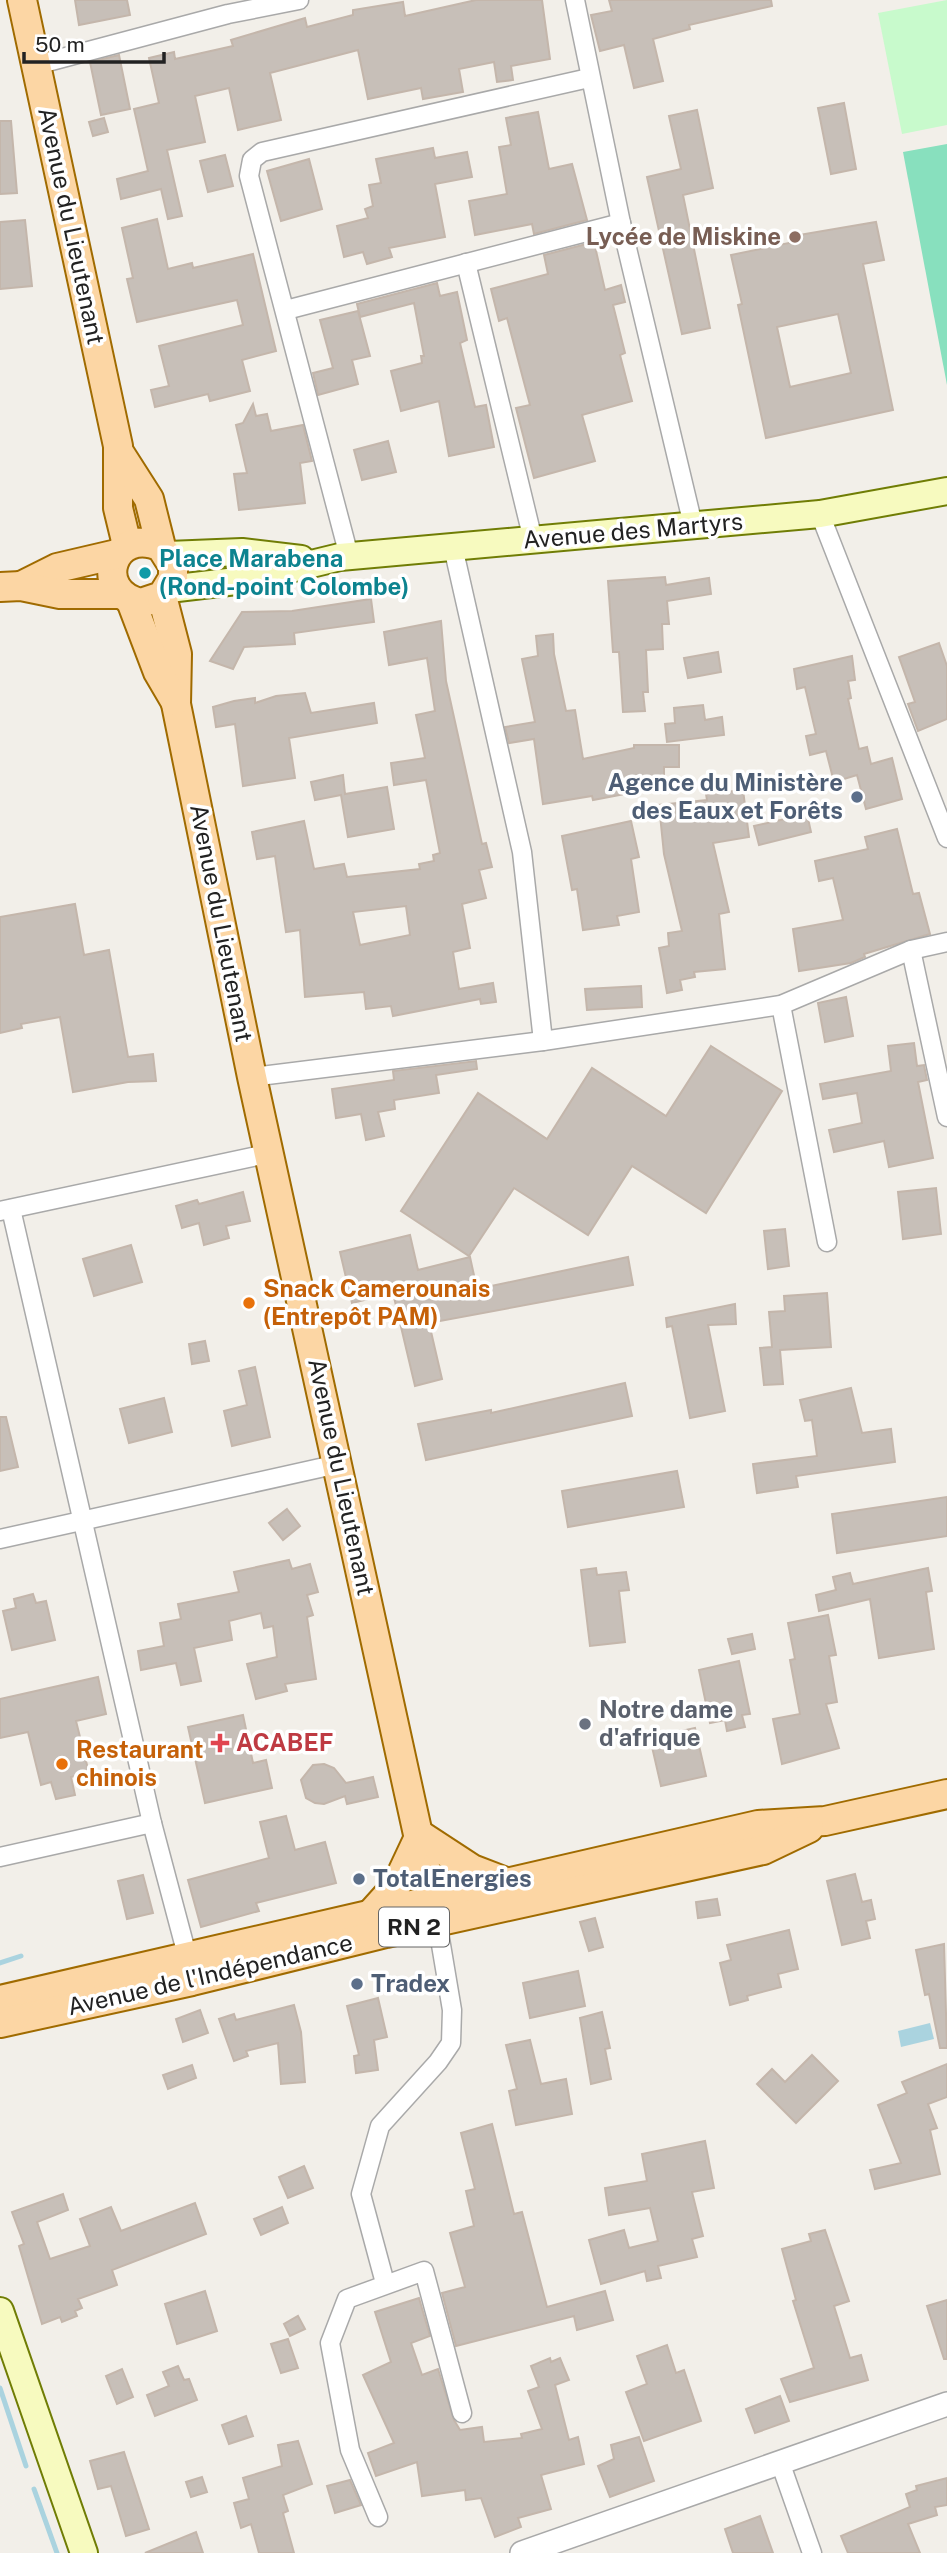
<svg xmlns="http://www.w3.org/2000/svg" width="947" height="2553" font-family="'Public Sans',sans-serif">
<rect width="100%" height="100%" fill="#f2efe9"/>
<path fill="#c8facc" d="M947,0V125L902,134L878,13Z"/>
<path fill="#88e0be" d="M947,144V385L903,152Z"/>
<path fill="#aad3df" d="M930,2023L934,2039L901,2047L898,2031Z"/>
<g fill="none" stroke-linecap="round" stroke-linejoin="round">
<g stroke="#aad3df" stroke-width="5">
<path d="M0,1963L21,1956"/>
<path d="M0,2388L26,2466"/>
<path d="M34,2489L57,2553"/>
</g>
</g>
<g fill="#c7bfb8" stroke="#c4b6ab" stroke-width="2" fill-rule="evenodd">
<path d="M75,0H127L130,15L79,25Z"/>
<path d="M476,0H542L550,59L511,66L513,80L497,82L494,62L459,69L463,92L423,99L421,88L368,99L358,50L270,73L281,120L238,130L229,88L195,96L205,142L167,150L182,216L168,219L161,189L121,199L117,179L148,171L134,109L159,103L149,58L174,52L175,59L233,46L231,40L305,18L307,27L353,15V10L403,2L405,16Z"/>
<path d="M609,0H771L772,6L689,25L690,29L653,39L663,81L634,88L624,45L600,51L591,15L612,11Z"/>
<path d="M119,55L130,109L101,115L90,62Z"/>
<path d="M844,103L856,169L831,174L818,108Z"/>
<path d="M697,110L713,188L683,195L710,328L682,334L647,177L681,169L669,116Z"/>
<path d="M538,112L549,169L572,164L587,220L534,234L532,224L475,235L469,201L507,194L499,147L511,145L506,118Z"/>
<path d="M104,118L108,132L93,136L89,122Z"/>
<path d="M0,121H11L17,193L0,194Z"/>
<path d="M433,148L435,158L467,152L472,177L435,184L445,237L389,248L392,257L367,264L363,252L344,257L337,226L368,218L365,209L373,206L369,185L381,183L376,159Z"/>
<path d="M225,155L233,186L208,192L200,161Z"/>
<path d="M309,159L322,209L281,221L267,171Z"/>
<path d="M157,219L168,269L192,263L193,268L253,254L276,351L242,360L250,391L210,401L208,394L155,407L151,390L169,386L159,346L243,325L237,300L137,322L127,279L133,278L122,228Z"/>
<path d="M25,220L32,286L0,289V222Z"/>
<path d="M876,222L884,260L863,264L893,410L766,438L738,305L742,304L731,255L794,242L793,236ZM838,314L851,373L790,387L777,327Z"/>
<path d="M594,242L605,290L621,285L625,302L613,305L625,353L620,355L632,401L582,415L595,461L534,478L516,408L530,405L507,318L499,321L491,289L548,274L544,255Z"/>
<path d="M437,283L440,296L457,292L467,340L460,343L475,407L486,405L494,447L449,456L439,401L401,411L391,371L422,363L421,356H424L414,303L360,317L357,304Z"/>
<path d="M358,311L370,356L352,360L358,384L318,395L313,373L333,368L320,320Z"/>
<path d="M253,404L256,416L267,414L271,431L303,425L312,461L300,463L305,503L239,510L234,474L247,473L236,425L243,423Z"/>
<path d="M388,441L396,472L362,480L354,450Z"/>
<path d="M665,577L666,585L709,578L711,594L667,601L669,624H662L663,649L646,650L648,692H643L645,711L623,712L619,652H613L608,581Z"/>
<path d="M371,599L374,622L294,633L295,644L244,647L233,669L210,661L242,612L292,611Z"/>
<path d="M441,621L446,681L482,844L486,843L492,867L479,870L486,898L462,904L470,948L453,952L459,989L493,983L496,1002L481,1004L480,999L393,1016L391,1006L366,1009L364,992L305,997L300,930L286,932L275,856L257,859L252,832L304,821L314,869L344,864L347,877L420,869L419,864L434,861L433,855L440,853L426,780L394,785L391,763L425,758L416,715L435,711L427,658L389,665L384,632ZM406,906L410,935L360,945L353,912Z"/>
<path d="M553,634L554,654L566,711L575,710L583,759L634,748V745H679V767H664V780H622L625,794L593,800L592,796L543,804L534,739L509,743L505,727L535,722L522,659L538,656L536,636Z"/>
<path d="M939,643L947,666V719L918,731L908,704L915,702L899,657Z"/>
<path d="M718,652L721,672L688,678L684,658Z"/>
<path d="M852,656L855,680L848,681L851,698L848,699L859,749L867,747L871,764L892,758L902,799L866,809L857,775L834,782L826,751L810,755L806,736L816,734L805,687L797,689L794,669Z"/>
<path d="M305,693L311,713L374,703L377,723L289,738L295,778L243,786L235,724L216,727L213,707L234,701L255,698V703L276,696Z"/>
<path d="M703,705L705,720L722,717L724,735L667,742L665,724L675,723L674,708Z"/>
<path d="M343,775L345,794L387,787L394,829L348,837L341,795L315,800L311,782Z"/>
<path d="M743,790L749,837L713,843L729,912L719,914L725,969L694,972L695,977L680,980L682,990L667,993L659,948L669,946L668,933L682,931L664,854L659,805L707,800L706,794Z"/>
<path d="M807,814L811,832L759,845L754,826Z"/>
<path d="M631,821L639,857L631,859L639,912L617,916L619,925L583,930L577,889L572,890L562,836Z"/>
<path d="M897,829L913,894L919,893L930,934L864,954L865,957L851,963L799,971L793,929L843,920L833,878L819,881L815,861L868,849L865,837Z"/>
<path d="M75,904L84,955L109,950L128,1057L153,1054L156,1081L128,1082L73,1092L60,1017L21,1024L22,1028L0,1033V917Z"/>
<path d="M641,986L642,1007L587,1010L585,989Z"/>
<path d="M846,997L853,1036L825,1042L818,1003Z"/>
<path d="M914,1043L917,1066L924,1065L927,1080L918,1082L933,1158L889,1167L884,1141L834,1152L829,1130L862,1123L857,1093L823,1099L820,1084L891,1071L888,1046Z"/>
<path d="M711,1046L782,1091L706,1213L632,1166L588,1235L514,1188L469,1256L401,1211L478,1093L547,1139L592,1068L666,1116Z"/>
<path d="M476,1061L477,1069L436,1075L439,1093L394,1100L395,1109L378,1112L384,1136L366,1140L361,1114L336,1118L332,1089L394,1080L393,1071Z"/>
<path d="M936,1188L941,1234L903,1239L898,1192Z"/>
<path d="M243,1192L250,1221L226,1226L229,1238L204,1245L199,1223L182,1228L176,1206L197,1200L199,1204Z"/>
<path d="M785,1229L789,1266L768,1269L764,1231Z"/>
<path d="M410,1235L418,1270L470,1257L477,1289L628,1257L633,1285L429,1323L442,1379L415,1386L393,1293L352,1303L340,1252Z"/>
<path d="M131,1245L142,1282L94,1296L83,1259Z"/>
<path d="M827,1293L831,1347L780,1350L783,1384L764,1385L760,1348L772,1347L769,1312L785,1311L784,1296Z"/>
<path d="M735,1304L736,1324L708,1325L725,1411L690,1418L672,1326L667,1327L666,1318Z"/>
<path d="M205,1341L209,1361L192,1364L189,1344Z"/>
<path d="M255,1367L270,1437L232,1446L224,1411L247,1405L239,1371Z"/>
<path d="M625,1383L632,1416L426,1460L418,1424L491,1410V1413Z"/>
<path d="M851,1388L862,1433L891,1429L895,1462L796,1476L798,1487L757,1493L753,1464L817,1456L812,1420L805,1421L800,1400Z"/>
<path d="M164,1398L172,1432L129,1443L120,1409Z"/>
<path d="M0,1417H6L18,1467L0,1471Z"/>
<path d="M677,1471L684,1507L568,1527L562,1491Z"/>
<path d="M947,1497V1536L837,1553L832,1514Z"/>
<path d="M287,1509L300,1526L283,1540L269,1523Z"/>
<path d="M289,1560L292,1569L310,1564L318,1592L307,1595L313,1615L307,1617L316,1679L285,1684L287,1691L256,1699L247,1664L277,1657L273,1626L264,1628L261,1613L229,1621L232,1640L194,1648L201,1681L181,1685L176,1663L141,1670L138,1651L164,1646L160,1623L181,1619L178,1604L239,1592L234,1572Z"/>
<path d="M596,1568L597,1575L626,1572L629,1590L619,1591L625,1642L590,1646L581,1570Z"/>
<path d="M928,1568L932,1591L926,1592L934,1649L879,1658L870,1599L819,1611L816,1595L836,1590L833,1577L850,1573L853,1584Z"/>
<path d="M33,1594L36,1603L46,1601L55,1640L12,1650L3,1611L16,1608L14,1599Z"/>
<path d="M828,1615L836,1655L829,1656L837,1702L826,1704L839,1748L782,1764L773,1719L800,1714L790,1660L795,1659L788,1623Z"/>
<path d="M752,1634L755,1649L732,1654L728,1639Z"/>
<path d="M739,1661L750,1714L742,1715L745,1727L727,1731L725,1720L710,1723L699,1670Z"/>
<path d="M98,1677L106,1714L76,1721L89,1773L71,1777L75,1795L56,1799L51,1782L41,1785L28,1732L0,1738V1699Z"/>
<path d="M243,1715L253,1763L266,1760L272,1788L205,1803L188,1727Z"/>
<path d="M695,1728L706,1776L661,1786L650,1738Z"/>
<path d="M324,1764L334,1768L346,1783L373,1777L378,1797L347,1804L345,1796L324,1804L315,1803L306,1798L301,1780L313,1765Z"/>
<path d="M286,1816L295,1850L325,1842L336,1883L256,1903L259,1911L201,1927L188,1880L269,1858L260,1822Z"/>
<path d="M855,1874L862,1902L871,1900L875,1919L866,1921L870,1938L842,1945L827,1881Z"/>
<path d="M143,1875L153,1913L127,1919L118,1881Z"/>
<path d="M717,1899L720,1915L698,1918L696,1902Z"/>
<path d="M595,1918L603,1947L589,1951L580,1922Z"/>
<path d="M789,1930L798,1969L778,1974L781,1987L747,1996L748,2000L730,2005L720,1963L731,1960L727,1945Z"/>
<path d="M944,1944L947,2048H940L929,1994L925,1995L916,1950Z"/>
<path d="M578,1971L585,2006L530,2018L523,1983Z"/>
<path d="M378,1998L387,2037L374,2040L378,2070L356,2073L354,2056L359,2055L347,2006Z"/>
<path d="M294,2005L301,2032L305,2082L281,2084L278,2043L246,2051L248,2056L234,2061L219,2019L234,2014L236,2020Z"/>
<path d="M200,2010L208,2033L183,2042L176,2019Z"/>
<path d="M602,2012L610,2048L605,2049L611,2079L591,2084L580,2018Z"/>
<path d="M530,2040L541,2084L566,2079L572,2114L516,2125L509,2091L517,2089L506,2045Z"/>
<path d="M812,2055L838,2081L796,2123L757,2084L772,2069L785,2082Z"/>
<path d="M947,2064V2097L928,2104L937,2128L930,2130L940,2174L875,2189L870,2170L901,2163L878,2105L907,2093L902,2082Z"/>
<path d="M192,2065L196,2078L168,2089L163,2075Z"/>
<path d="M492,2124L514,2214L522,2212L547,2307L605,2291L613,2320L577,2330L574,2316L456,2346L442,2293L465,2287L450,2233L474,2226L466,2191L475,2189L461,2133Z"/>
<path d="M705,2141L714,2188L692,2192L703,2236L692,2239L697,2257L658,2266L661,2278L647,2281L645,2271L601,2284L589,2240L624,2230L629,2248L658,2241L650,2208L609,2215L605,2188L647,2181L642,2154Z"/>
<path d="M304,2166L313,2188L288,2198L279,2177Z"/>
<path d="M63,2194L68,2210L37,2222L50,2259L90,2246L80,2219L111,2207L121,2231L195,2203L206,2234L112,2270L117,2285L78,2299L82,2308L75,2311L77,2316L62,2322L60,2317L42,2324L19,2246L24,2244L12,2212Z"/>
<path d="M282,2207L288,2223L261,2235L254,2219Z"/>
<path d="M825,2230L849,2301L834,2306L850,2358L861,2355L868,2380L790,2402L781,2379L814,2368L793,2301L796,2300L782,2249L811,2241L809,2234Z"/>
<path d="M205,2291L217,2331L177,2344L165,2304Z"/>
<path d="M419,2298L430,2336L411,2343L422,2375L438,2369L454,2420L460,2430L482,2427L484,2442L522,2438L521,2434L542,2429L528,2391L539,2387L531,2366L550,2358L551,2362L560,2358L569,2380L555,2385L569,2440L578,2437L584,2464L541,2475L551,2509L518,2518L521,2527L495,2537L481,2498L466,2500L465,2490L422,2496L417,2462L376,2476L368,2453L394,2443L363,2375L391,2362L375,2312Z"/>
<path d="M947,2300V2359H944L927,2306Z"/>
<path d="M298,2316L305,2329L290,2336L284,2324Z"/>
<path d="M288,2339L298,2368L281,2373L271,2344Z"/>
<path d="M667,2345L676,2373L684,2370L701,2421L644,2441L626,2392L647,2384L637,2356Z"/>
<path d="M178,2366L184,2380L189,2379L197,2400L155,2416L147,2395L169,2386L163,2372Z"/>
<path d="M122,2369L133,2397L117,2404L106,2376Z"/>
<path d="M780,2396L789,2421L755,2433L746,2409Z"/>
<path d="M246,2416L253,2436L229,2444L222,2425Z"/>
<path d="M639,2437L654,2481L610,2497L598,2466L614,2459L611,2445Z"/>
<path d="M298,2441L312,2484L283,2495L288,2511L283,2513L294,2553H259L251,2524L241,2528L234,2503L249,2499L243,2478L282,2466L278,2445Z"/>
<path d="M124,2452L149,2529L126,2536L111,2486L98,2489L90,2461Z"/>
<path d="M202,2477L207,2492L191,2497L186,2482Z"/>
<path d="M947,2478V2505L935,2507L937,2515L908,2524L920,2553H848L841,2536L910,2507L906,2494L917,2490L916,2486Z"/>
<path d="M350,2480L361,2505L335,2513L327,2486Z"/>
<path d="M760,2516L773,2553H733L725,2529Z"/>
<path d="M196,2532L203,2553H145Z"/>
</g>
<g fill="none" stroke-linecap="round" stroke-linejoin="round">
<g stroke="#a9a9a9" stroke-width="21">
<g id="minor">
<path d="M575,0L621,223L693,525"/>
<path d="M36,65L228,14L299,0"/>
<path d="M466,263L533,540"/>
<path d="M286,310L621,223"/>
<path d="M820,514L947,838"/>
<path d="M453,547L522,852L543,1041"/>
<path d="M349,556L249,176L252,160L262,152L589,78"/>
<path d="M911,950L947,1117"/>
<path d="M781,1005L827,1242"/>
<path d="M252,1077L543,1041L781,1005L911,950L947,942"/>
<path d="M11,1209L152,1823L187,1955"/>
<path d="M0,1211L271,1153"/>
<path d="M0,1539L338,1464"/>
<path d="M0,1857L152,1823"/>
<path d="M385,2283L361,2194L380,2126L438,2062L451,2043L452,2010L437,1921"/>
<path d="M780,2462L812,2553"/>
<path d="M378,2517L350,2450L330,2343L347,2299L424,2271L462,2413"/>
</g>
</g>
<g stroke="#a9a9a9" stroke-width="26">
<path id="tertiary" d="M522,2553L947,2404"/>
</g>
<g stroke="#707d05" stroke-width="30">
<g id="secondary">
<path d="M168,555L242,552L301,559"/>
<path d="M169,589L245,580L340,557L820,514L947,491"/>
<path d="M0,2311L84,2553"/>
</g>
</g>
<g stroke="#a06b00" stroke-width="32">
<g id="primary">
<path d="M22,0L118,446V508L127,545"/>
<path d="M119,452L149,499L161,547L173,566V578L162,596L141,603C91,592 112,525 161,547"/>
<path d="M21,586L57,568L117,554"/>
<path d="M0,587L21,586L60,594H121"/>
<path d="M162,596L177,654L176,704L252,1077L437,1921"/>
<path d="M131,601L158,672L175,701"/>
<path d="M369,1916L396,1886L420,1835L472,1869L511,1884"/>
<path d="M0,2000L758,1825L825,1821L947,1794"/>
<path d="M0,2023L192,1981L386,1933L763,1850L809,1828"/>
</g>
</g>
<use href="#minor" stroke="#fff" stroke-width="18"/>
<use href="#tertiary" stroke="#fff" stroke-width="23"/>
<use href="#secondary" stroke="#f7fabf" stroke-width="26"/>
<use href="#primary" stroke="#fcd6a4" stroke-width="28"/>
</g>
<circle fill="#8d6e63" stroke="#fff" stroke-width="2.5" cx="795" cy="237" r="7"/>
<circle fill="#0f9aa8" stroke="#fff" stroke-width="2.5" cx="145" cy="573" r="7"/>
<g fill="#5c6f8a" stroke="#fff" stroke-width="2.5">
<circle cx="857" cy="797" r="7"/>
<circle cx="359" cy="1879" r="7"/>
<circle cx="357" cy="1984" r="7"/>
</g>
<g fill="#e8710a" stroke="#fff" stroke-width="2.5">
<circle cx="249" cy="1303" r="7"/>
<circle cx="62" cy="1764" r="7"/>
</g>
<circle fill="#6b7280" stroke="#fff" stroke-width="2.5" cx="585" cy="1724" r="7"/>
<path fill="#e0444e" stroke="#fff" stroke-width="2.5" d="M216.5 1732.5h7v7h7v7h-7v7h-7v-7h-7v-7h7z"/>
<g text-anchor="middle" stroke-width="7" stroke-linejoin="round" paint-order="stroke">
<rect fill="#fff" stroke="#646464" stroke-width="2" x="379" y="1907.5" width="70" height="39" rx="5"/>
<g font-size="23" font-weight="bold" fill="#222">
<text x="414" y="1935">RN 2</text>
</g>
<g font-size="24" fill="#222" stroke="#fff">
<text transform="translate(71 226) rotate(78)" y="8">Avenue du Lieutenant</text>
<text transform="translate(633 531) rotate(-5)" y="8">Avenue des Martyrs</text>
<text transform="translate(221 923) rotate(79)" y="8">Avenue du Lieutenant</text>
<text transform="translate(341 1477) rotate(78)" y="8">Avenue du Lieutenant</text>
<text transform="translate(210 1975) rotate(-13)" y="8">Avenue de l'Indépendance</text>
</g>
<g font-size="24" font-weight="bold" fill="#785e54" stroke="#fff" text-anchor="end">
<text x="781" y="245">Lycée de Miskine</text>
</g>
<g font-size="24" font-weight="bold" fill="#0d838f" stroke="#fff" text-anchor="start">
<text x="159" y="567">Place Marabena<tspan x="159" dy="28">(Rond-point Colombe)</tspan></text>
</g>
<g font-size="24" font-weight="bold" fill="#4e5e75" stroke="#fff" text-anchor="start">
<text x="843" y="791" text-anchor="end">Agence du Ministère<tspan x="843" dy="28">des Eaux et Forêts</tspan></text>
<text x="373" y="1887">TotalEnergies</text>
<text x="371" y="1992">Tradex</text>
</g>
<g font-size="24" font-weight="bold" fill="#c56008" stroke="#fff" text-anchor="start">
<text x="263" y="1297">Snack Camerounais<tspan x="263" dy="28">(Entrepôt PAM)</tspan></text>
<text x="76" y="1758">Restaurant<tspan x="76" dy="28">chinois</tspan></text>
</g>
<g font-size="24" font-weight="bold" fill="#5b616d" stroke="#fff" text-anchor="start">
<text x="599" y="1718">Notre dame<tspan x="599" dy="28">d'afrique</tspan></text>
</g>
<g font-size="24" font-weight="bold" fill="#be3a42" stroke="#fff" text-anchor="start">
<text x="236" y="1751">ACABEF</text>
</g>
</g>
<path d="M24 52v10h140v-10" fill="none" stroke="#222222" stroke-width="3.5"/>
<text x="35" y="52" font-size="21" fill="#222222" stroke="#ffffff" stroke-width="5" paint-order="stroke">50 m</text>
</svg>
